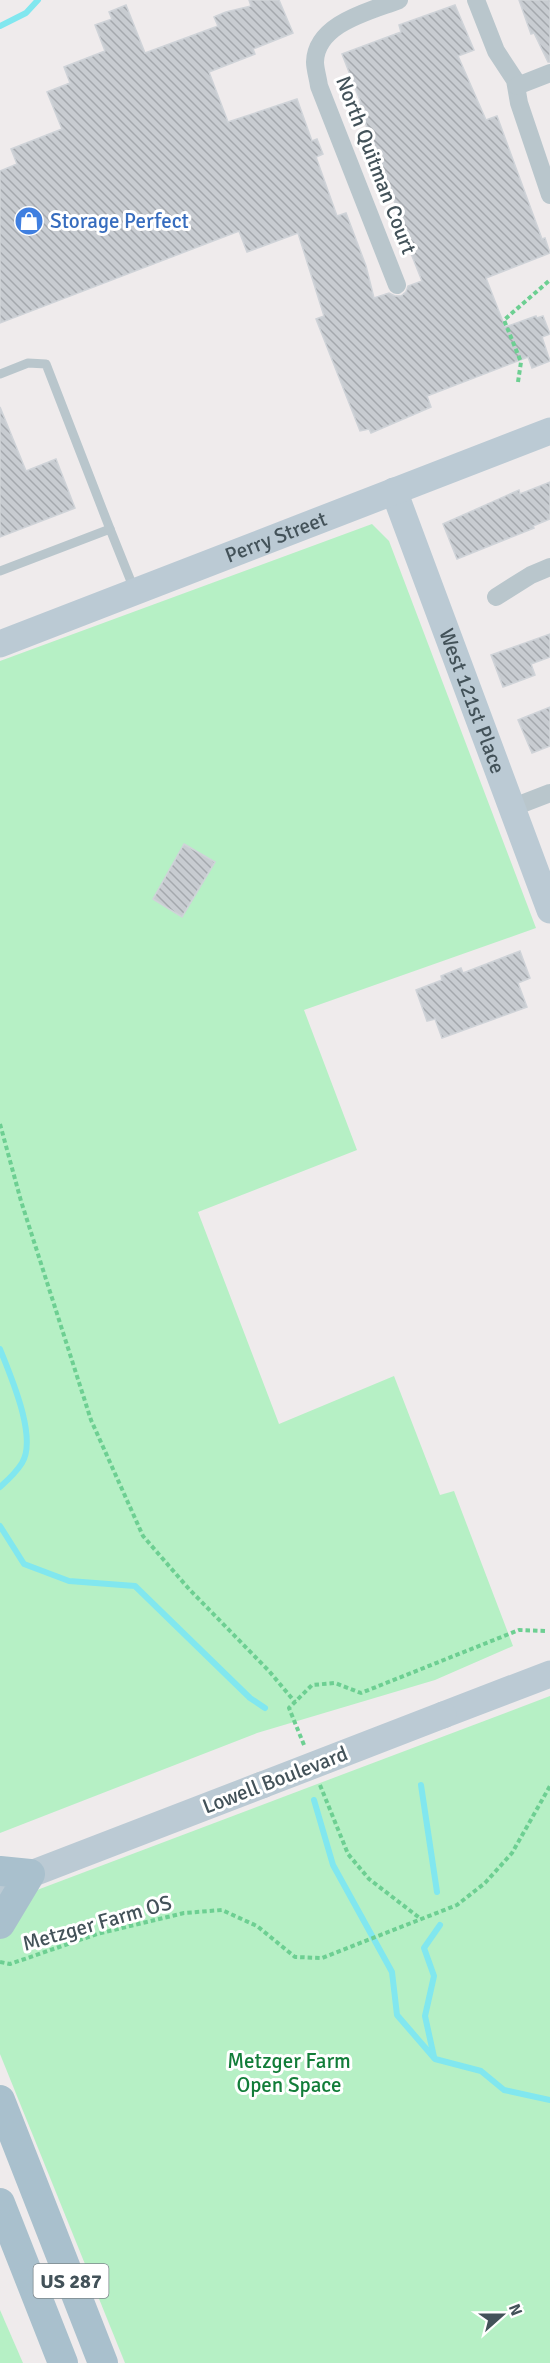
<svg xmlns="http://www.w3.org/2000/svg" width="550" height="2363" font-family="Signika,sans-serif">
<defs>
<pattern id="building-back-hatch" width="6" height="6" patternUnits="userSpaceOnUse" patternTransform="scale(1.5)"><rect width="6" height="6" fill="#c8ccd1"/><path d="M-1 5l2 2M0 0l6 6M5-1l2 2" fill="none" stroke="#a4a8ad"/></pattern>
</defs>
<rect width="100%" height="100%" fill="#efebec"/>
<g fill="#b6f0c5">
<path d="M372,524L389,541L536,928L304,1010L357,1150L198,1212L279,1424L394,1376L440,1495L454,1491L513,1646L435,1680L257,1733L0,1833V661Z"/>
<path d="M550,1696V2363H125L0,2054V1904Z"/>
<path d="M0,2310L23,2363H0Z"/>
</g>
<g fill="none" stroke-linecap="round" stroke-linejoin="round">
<g stroke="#81e7ef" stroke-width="6">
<path d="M0,26L26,13L38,0"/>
<path d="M0,1349C10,1375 38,1437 22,1463C17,1471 8,1480 0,1487"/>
<path d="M0,1526L24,1564L69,1581L135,1586L250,1698L265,1708"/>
<path d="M421,1785L437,1892"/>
<path d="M314,1800L333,1865L392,1972L397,2015L435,2059L481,2071L504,2090L550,2100"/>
<path d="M434,2057L425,2016L434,1976L424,1948L440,1925"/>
</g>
</g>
<g fill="url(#building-back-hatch)" stroke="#cfd3d8" stroke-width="1.5">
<path d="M249,0H279L293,33L253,49L255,54L209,72L228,122L297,99L312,141L317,139L323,154L316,157L337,216L346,213L366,266L374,298L389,293L395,296H401L406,292L408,286L422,281L398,221L401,219L380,164L372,151L365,120L362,122L355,105L361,103L342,54L401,32L399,25L455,5L474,50L458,56L486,120L497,116L542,239L545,238L550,253L486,278L505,327L536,316L537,318L543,316L550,334L542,337L550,361L532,368L528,357L427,396L431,407L371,433L369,429L360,431L316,319L324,316L298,233L247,252L239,231L0,323V171L17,164L11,149L62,129L47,92L70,83L64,67L105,51L95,25L112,19L109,12L126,5L145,53L218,26L214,17L226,12L251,6Z"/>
<path d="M519,0H550V62H548L534,33L531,34Z"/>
<path d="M0,407L26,471L56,459L75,508L0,537Z"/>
<path d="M550,482V519L533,526L534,528L457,559L443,524L519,490L520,494Z"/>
<path d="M550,634V657L531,664L535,675L503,687L491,655Z"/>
<path d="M550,707V746L532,753L518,720Z"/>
<path d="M184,844L215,862L182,917L153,899Z"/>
<path d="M520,951L530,978L518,983L527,1007L442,1038L435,1019L427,1021L416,990L442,980L441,976L461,968L463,973Z"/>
</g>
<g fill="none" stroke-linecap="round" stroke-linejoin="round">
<g stroke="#6dcf92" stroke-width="4" stroke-dasharray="4.5 3" stroke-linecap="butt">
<path d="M518,382L521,362L504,320L550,280"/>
<path d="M0,1124L21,1201L91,1420L143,1536L189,1589L269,1671L295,1702"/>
<path d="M304,1745L289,1708L312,1685L335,1683L361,1693L519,1630L547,1631"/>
<path d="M320,1785L348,1854L369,1879L421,1919"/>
<path d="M0,1962L10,1964L97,1934L184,1913L222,1910L257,1926L295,1957L322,1958L457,1905L485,1883L512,1853L550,1786"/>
</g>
<g stroke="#b9c6cc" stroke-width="9">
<path d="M0,374L28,363L46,364L110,529"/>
<path d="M0,571L110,529L134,589"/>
</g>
<g stroke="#b9c6cc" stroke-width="18">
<path d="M476,0L496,51L515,80L519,103L550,195"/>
<path d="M517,86L550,73"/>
<path d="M397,285L319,86C318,78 315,69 315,62C316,23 371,11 399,0"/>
<path d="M496,597L531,575L550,567"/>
<path d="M511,808L550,793"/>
</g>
<g stroke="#bbcad4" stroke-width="27">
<path id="s1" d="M394,491L550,910"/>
<path id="s2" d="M0,644L550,431"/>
<path d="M443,1715L550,1674"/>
<path d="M0,1886L262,1785"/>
</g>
<g stroke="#a9c0cd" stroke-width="30">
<path d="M0,1871L30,1874L0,1924"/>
<path d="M0,2100L103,2363"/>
<path d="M0,2203L63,2363"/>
</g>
<path stroke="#bbcad4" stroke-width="27" d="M262,1785L443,1715"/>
</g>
<defs>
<g id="shop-disc" transform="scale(1.5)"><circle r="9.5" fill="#3f7fe0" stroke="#fff"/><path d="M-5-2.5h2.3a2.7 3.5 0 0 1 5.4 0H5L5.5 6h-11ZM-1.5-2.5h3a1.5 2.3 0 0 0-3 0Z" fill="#fff"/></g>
</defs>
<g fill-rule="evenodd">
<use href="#shop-disc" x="29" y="221"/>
</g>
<g text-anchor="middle" stroke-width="6" stroke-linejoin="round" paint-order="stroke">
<rect fill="#fff" stroke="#7b868b" stroke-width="1.5" x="33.5" y="2264" width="75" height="34" rx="4.5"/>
<g font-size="20" font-weight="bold" fill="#435259">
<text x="71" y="2288">US 287</text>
</g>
<g font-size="21" fill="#435259" stroke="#fff">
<text transform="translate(376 165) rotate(69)" y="7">North Quitman Court</text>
<text dy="7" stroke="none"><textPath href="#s2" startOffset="296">Perry Street</textPath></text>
<text dy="7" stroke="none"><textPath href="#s1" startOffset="224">West 121st Place</textPath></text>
<text transform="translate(275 1780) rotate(-21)" y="7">Lowell Boulevard</text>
<text transform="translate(97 1923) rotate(-16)" y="7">Metzger Farm OS</text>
</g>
<g font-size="21" fill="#366cbe" stroke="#fff" text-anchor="start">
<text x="50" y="228">Storage Perfect</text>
</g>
<g font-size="21" fill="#127d39" stroke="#fff">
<text x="289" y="2068">Metzger Farm<tspan x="289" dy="24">Open Space</tspan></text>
</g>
</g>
<g transform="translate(502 2315) rotate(69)" stroke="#ffffff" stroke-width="4.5" paint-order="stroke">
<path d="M0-4.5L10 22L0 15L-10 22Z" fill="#435259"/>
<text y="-9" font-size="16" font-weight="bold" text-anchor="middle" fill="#435259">N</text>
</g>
</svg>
